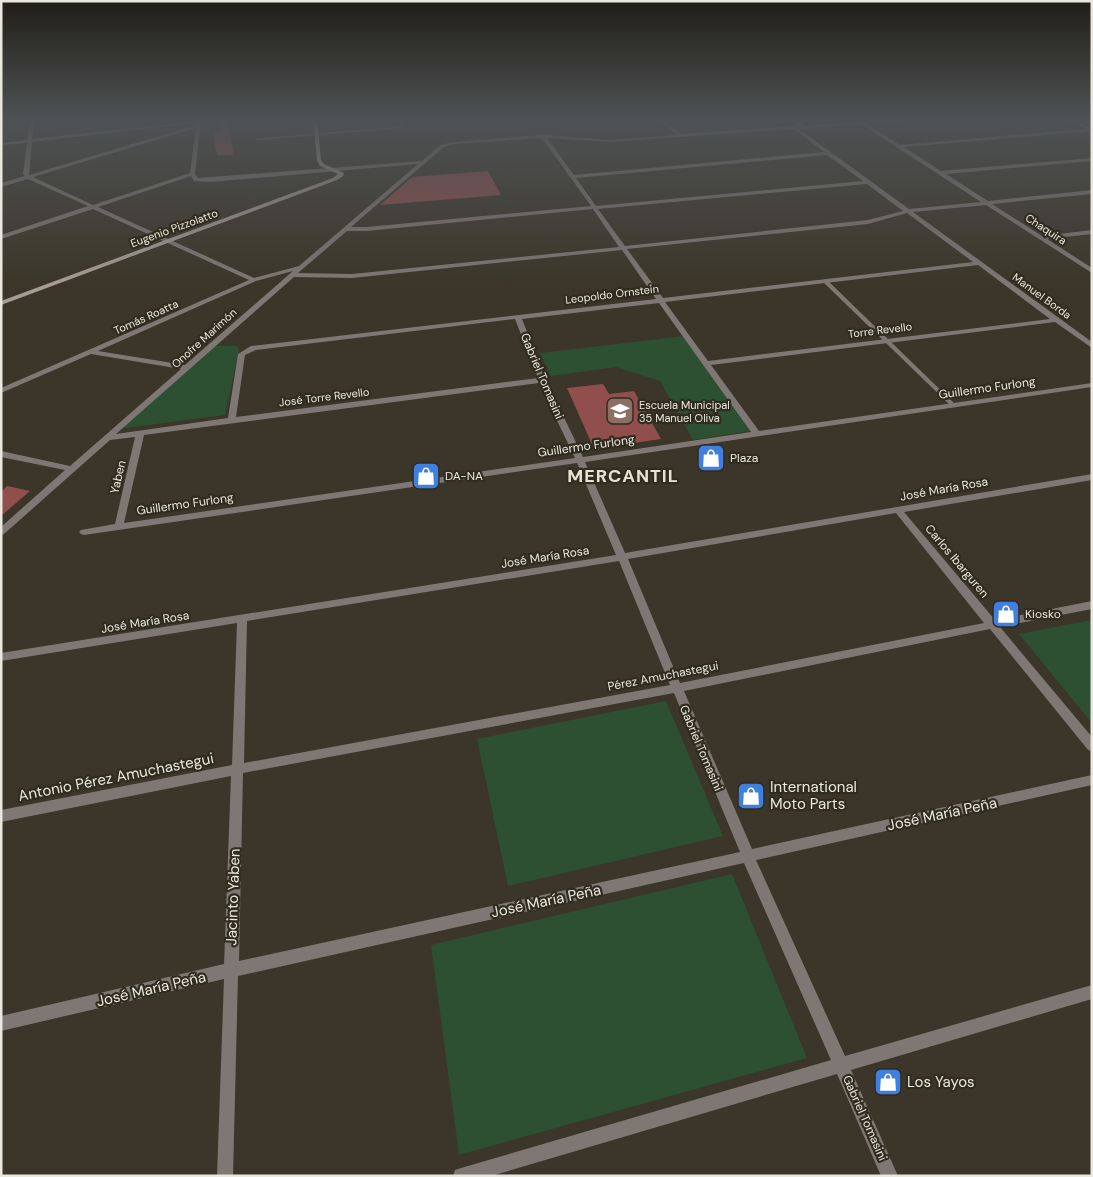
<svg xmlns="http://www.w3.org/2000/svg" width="1093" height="1177" font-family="'DM Sans',sans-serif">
<rect width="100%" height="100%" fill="#3b3629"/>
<g fill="#2d4f32">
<path d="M684,336L750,431L693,440L660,381L616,367L551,376L540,353Z"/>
<path d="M211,346H237L239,349L225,415L118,429Z"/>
<path d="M1092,620V723L1019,634Z"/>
<path d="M666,701L723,836L508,886L477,739Z"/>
<path d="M732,874L807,1058L459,1155L431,945Z"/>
</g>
<g fill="#904e4d">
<path d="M220,119H226L234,155H217L213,133H219Z"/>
<path d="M488,171L501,195L380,205L412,177Z"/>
<path d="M603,384L609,394L634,391L661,439L594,449L567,388Z"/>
<path d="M7,486L30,491L1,516V492Z"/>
</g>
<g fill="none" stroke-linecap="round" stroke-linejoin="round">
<path fill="#7e7773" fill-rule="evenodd" d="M823,280H827L955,404V406H951L823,282Z"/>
<g fill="#7e7773" fill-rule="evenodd">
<path d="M30,119H34L32,139L192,122L194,123L32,142L29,175L196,125L197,119H201L195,174L198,178L422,161L440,145L454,142L543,135L610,140L676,135L660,119H664L681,134L794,126L805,119H810L801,126L912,119L867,124L900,145L1086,129L1065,119H1070L1092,129V131L904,147L941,171L1092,158V161L946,174L988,201L1092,190V194L992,204L1042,236L1092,230V234L1047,239L1092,268V273L986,205L913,212L1092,342V348L1055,322L711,365L759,431L1092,383V387L585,462L625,553L1092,474V480L904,512L995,620L1092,601V609L1000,627L1092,737V751L1088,750L990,629L684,691L752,849L1092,775V785L756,860L845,1056L1092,985V999L851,1070L898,1176H881L837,1074L491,1176H453L455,1170L461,1168L831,1060L744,863L238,976L233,1176H217L224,979L1,1031V1016L224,964L231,776L1,822V810L232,765L237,623L1,661V653L616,555L577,463L84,535L81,534L79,532L81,530L115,524L135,437L110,440L4,534L1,535V527L65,470L1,457V451L70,466L181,369L91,354L1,393V388L249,280L93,209L1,239V235L88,206L28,179L1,187V183L25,176L23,174L27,143L1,145V143L27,140ZM861,124L981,202L909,209L799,129ZM196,128L190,173L93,205L33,177ZM794,129L824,152L574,175L547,138L610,142ZM542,138L591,206L367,227H351L444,147L454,144ZM827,155L863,181L596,206L576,178ZM418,164L299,266L254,278L98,207L191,176L194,181L211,182ZM867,184L903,211L868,220L625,246L598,209ZM593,209L619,247L352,274L298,273L347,231H367ZM907,213L973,262L663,298L627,249L868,224ZM622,250L656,299L251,346L238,354L228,418L116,434L294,277L352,278ZM978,265L1050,319L708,361L665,302ZM293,271L185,365L98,351L256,281ZM659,303L751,432L583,457L546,380L522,319ZM515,319L538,378L236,417L245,355L256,350ZM539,383L575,458L124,523L144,435ZM896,513L984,623L680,683L628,559ZM619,561L670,685L244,763L247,621ZM674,693L740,852L239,961L243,773Z"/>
<path d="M404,126L402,128L257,140L255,139Z"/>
</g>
<path fill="#a69b95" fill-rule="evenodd" d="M313,119H317L321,160L324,164L344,173L343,176L337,180L1,305V301L333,178L338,174L320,166L317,160Z"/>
</g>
<linearGradient id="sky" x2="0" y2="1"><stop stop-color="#201e17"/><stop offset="0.42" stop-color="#4f5254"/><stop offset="1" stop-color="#4f5254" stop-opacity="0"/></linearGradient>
<rect width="1093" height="284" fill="url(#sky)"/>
<defs>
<g id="school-square" transform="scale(1.4375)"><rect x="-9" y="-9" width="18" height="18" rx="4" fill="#8d6e63" stroke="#302c1f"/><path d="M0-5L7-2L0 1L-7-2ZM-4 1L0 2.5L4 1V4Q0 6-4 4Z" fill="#fff"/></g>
<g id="shop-square" transform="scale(1.4375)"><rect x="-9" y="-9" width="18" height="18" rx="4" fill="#3f7fe0" stroke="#302c1f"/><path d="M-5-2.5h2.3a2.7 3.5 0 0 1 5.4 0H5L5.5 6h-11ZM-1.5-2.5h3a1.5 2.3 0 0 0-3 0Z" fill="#fff"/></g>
</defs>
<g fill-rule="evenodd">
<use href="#school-square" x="620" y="411"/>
<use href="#shop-square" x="711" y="458"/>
<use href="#shop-square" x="426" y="476"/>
<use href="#shop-square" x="1006" y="614"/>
<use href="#shop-square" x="751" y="796"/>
<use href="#shop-square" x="888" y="1082"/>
</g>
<g text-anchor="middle" stroke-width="4.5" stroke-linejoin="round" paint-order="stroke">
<g font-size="11" fill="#eae7df" stroke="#302c1f">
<text transform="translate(174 228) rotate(-20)" y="4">Eugenio Pizzolatto</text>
<text transform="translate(1046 229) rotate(33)" y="4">Chaquira</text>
<text transform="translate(612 294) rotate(-7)" y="4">Leopoldo Ornstein</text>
<text transform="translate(1042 296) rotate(36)" y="4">Manuel Borda</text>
<text transform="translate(146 317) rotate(-24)" y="4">Tomás Roatta</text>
<text transform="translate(880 330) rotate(-7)" y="4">Torre Revello</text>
<text transform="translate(204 338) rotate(-42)" y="4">Onofre Marimón</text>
<text transform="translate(324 397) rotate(-7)" y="4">José Torre Revello</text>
</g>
<g font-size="11" fill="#eae7df" stroke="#302c1f" text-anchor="start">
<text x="639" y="409">Escuela Municipal<tspan x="639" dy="13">35 Manuel Oliva</tspan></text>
</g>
<g font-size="12" fill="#eae7df" stroke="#302c1f">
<text transform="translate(542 376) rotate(67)" y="4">Gabriel Tomasini</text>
<text transform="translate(987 388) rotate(-8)" y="4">Guillermo Furlong</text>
<text transform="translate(586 446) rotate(-8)" y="4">Guillermo Furlong</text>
<text transform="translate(118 477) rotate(-77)" y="4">Yaben</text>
<text transform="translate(944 489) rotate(-10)" y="4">José María Rosa</text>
<text transform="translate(185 504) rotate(-8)" y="4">Guillermo Furlong</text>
<text transform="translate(545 557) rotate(-9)" y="4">José María Rosa</text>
<text transform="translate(957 561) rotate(50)" y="4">Carlos Ibarguren</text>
<text transform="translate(145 622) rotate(-9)" y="4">José María Rosa</text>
<text transform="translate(663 676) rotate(-11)" y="4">Pérez Amuchastegui</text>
<text transform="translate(701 748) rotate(67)" y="4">Gabriel Tomasini</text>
<text transform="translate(865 1118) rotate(66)" y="4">Gabriel Tomasini</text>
</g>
<g font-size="12" fill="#eae7df" stroke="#302c1f" text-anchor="start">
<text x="730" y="462">Plaza</text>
<text x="445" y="480">DA-NA</text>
<text x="1025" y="618">Kiosko</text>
</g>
<g font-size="15" fill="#eae7df" stroke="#302c1f">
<text transform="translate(116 777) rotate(-11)" y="5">Antonio Pérez Amuchastegui</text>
<text transform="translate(942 814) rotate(-12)" y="5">José María Peña</text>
<text transform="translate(233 897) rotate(-88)" y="5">Jacinto Yaben</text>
<text transform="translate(546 901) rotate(-12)" y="5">José María Peña</text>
<text transform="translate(151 989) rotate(-13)" y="5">José María Peña</text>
</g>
<g font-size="15" fill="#eae7df" stroke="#302c1f" text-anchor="start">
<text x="770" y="792">International<tspan x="770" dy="17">Moto Parts</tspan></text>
<text x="907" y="1087">Los Yayos</text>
</g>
<g font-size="18" font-weight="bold" letter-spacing="1" fill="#e7e2d1" stroke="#302c1f">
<text x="623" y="482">MERCANTIL</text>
</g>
</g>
<rect width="1093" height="1177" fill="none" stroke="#eae7df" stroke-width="5"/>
</svg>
